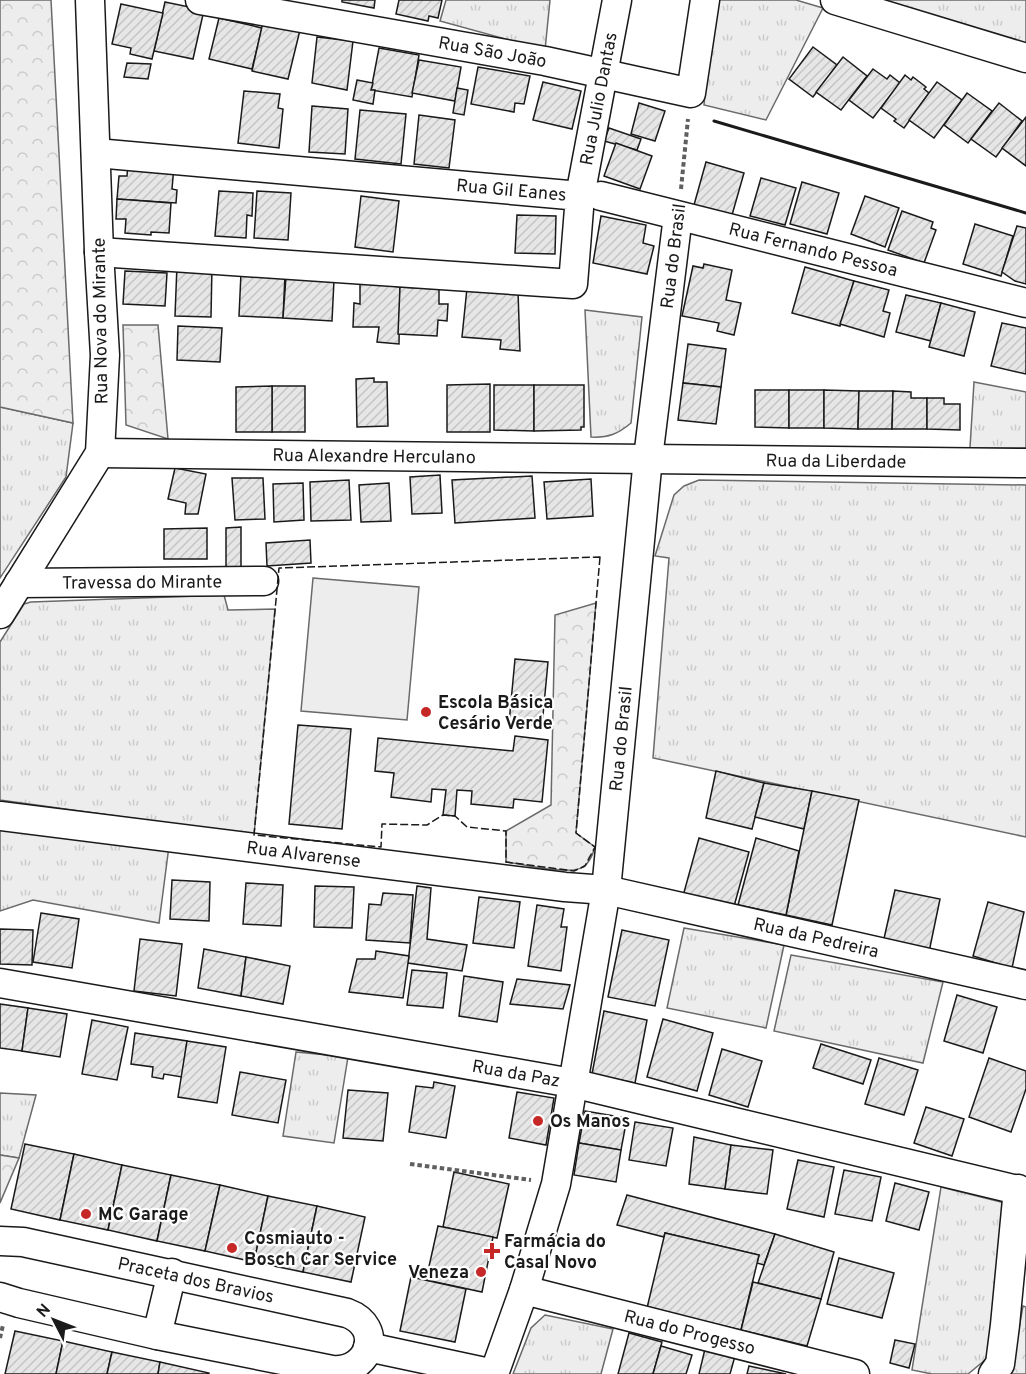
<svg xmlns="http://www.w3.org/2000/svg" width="1026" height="1374" font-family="Overpass,sans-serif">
<defs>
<pattern id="grass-tufts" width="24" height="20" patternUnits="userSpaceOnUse" patternTransform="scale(1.5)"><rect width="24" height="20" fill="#ededed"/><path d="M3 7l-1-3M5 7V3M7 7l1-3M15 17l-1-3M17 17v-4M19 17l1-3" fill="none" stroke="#cbcbcb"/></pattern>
<pattern id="forest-crowns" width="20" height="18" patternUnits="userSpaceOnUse" patternTransform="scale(1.5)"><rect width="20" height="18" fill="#ededed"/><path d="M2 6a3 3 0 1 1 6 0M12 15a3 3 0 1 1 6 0" fill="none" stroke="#cbcbcb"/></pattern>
<pattern id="building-hatch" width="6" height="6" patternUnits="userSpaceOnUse" patternTransform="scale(1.5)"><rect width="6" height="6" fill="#e6e6e6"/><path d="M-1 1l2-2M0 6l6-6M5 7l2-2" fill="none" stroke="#c5c5c5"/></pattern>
</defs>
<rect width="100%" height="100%" fill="#fff"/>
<g fill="url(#grass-tufts)" stroke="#6a6a6a" stroke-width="1.5">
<path d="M446,0H550L545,50L440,21Z"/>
<path d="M714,0H796L823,8L766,120L704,105Z"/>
<path d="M874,0H1026V47Z"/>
<path d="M585,310L642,317L631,423C618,434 608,438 591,437Z"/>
<path d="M974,382L1026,392V448H970Z"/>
<path d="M0,407L73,423L66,477L0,578Z"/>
<path d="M699,480L1026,485V837L653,758L669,558L655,556L674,495L684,486Z"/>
<path d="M224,595L228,610L275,609L254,835L0,800V642L24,604L31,602Z"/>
<path d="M0,830L169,846L159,923L33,900L0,911Z"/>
<path d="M684,928L784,945L766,1028L667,1008Z"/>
<path d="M791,955L943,982L923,1063L774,1031Z"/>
<path d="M296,1052L348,1057L334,1143L283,1136Z"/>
<path d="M0,1093L36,1095L19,1158L0,1155Z"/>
<path d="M941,1187L1001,1202L1005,1206L990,1349L985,1360L968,1374H932L912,1370Z"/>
<path d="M545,1315L613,1329L601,1374H513L531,1328Z"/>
</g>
<g fill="url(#forest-crowns)" stroke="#6a6a6a" stroke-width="1.5">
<path d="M0,0H51L73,423L0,407Z"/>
<path d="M123,325H158L168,439L126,425Z"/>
<path d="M596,603L576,833L595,847C593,854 590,863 583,867C570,876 523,864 506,862V831L551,805L555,615Z"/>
<path d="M0,1155L19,1158L0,1203Z"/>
<path d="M1023,1306L1026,1307V1374H1011Z"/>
</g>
<path fill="#ededed" stroke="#6a6a6a" stroke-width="1.5" d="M313,578L419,587L407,720L301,711Z"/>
<g fill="url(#building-hatch)" stroke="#1a1a1a" stroke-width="1.5">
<path d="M342,0H375L374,8L342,2Z"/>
<path d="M399,0H442L438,18L429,16L428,21L396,14Z"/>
<path d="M165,2L204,10L193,59L154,51Z"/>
<path d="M121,4L163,13L152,59L130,54L131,48L112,44Z"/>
<path d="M219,18L262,28L252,69L209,59Z"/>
<path d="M263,22L300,30L288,79L252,71Z"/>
<path d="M317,37L353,41L347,90L312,83Z"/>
<path d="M813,47L837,65L813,97L789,79Z"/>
<path d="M379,48L419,55L412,97L371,90Z"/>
<path d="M843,57L867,76L841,110L816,92Z"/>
<path d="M419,60L461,67L455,101L412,93Z"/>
<path d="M127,63L151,64L148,79L124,77Z"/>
<path d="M478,67L530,76L524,104L515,103L514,112L471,104Z"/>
<path d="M873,69L887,79L890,75L900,83L873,118L849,100Z"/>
<path d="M905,75L911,80L913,77L926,87L924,89L929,93L904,128L894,121L896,119L881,108Z"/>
<path d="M357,80L373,83L371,90H375L373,104L353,100Z"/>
<path d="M543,82L581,91L572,129L533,120Z"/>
<path d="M937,82L962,100L934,138L909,120Z"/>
<path d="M457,88L468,90L464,115L453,113Z"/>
<path d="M244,91L280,94L278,108L283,109L279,148L238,143Z"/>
<path d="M967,93L992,111L968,143L944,125Z"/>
<path d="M639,103L665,111L655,141L631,134Z"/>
<path d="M999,103L1022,121L996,157L971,139Z"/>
<path d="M312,106L348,109L345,154L309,152Z"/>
<path d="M360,110L406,114L401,164L355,159Z"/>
<path d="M419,115L455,120L449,168L414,164Z"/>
<path d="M1026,117V166L1002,148Z"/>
<path d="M609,128L641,139L637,150L604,141Z"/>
<path d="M616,143L652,156L640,189L604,176Z"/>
<path d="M706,162L744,173L732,215L694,205Z"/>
<path d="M128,163L174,166L172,189L177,190L176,203L117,199L119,176H127Z"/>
<path d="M761,178L796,188L785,225L750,216Z"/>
<path d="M802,182L839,193L827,234L790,224Z"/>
<path d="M219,191L253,193L252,216L247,215L246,238L215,236Z"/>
<path d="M257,191L291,193L288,240L254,238Z"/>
<path d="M361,196L399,201L393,252L355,247Z"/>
<path d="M865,196L899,208L885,247L851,234Z"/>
<path d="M117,199L171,203L169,233L151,232V235L125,233L126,219H116Z"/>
<path d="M902,211L933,222L931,228L936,230L924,263L888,250Z"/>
<path d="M517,215L556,216L555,254L515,253Z"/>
<path d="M601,216L646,225L643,243L654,246L647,274L593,263Z"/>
<path d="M975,224L1013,236L1001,276L963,264Z"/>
<path d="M1017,226L1026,228V284L1015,281L1002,272Z"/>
<path d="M704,264L732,270L726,300L741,303L734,335L717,331L719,323L682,316L693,266L703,268Z"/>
<path d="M177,265L212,266L211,317L175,316Z"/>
<path d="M805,267L854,281L840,326L792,313Z"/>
<path d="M125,271L167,273L165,306L123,304Z"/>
<path d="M241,273L285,275L283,318L239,316Z"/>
<path d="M286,277L334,280L332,321L283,318Z"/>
<path d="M360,281L400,287L399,344L377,342L379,327H353L354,303L360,304Z"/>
<path d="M854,281L889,290L883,311L890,313L884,337L840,324Z"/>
<path d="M400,287L439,289V304H448L447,321L438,320L437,336L398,334Z"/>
<path d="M467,288L518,291L520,351L500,349L501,340L462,337Z"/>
<path d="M906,295L941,303L931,341L896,332Z"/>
<path d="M941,303L975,312L964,356L929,347Z"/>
<path d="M1002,323L1026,328V374L991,366Z"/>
<path d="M178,326L222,328L220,362L177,360Z"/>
<path d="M688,344L726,349L721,387L683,383Z"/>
<path d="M374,378V382H387L388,426L357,427L356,379Z"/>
<path d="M683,383L721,387L716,424L678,420Z"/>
<path d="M490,384V432H447V385Z"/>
<path d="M494,385H534V431L494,430Z"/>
<path d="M534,385H584V427H581V430L534,431Z"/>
<rect x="272" y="386" width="33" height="46"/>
<path d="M272,386V432H236V387Z"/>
<path d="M755,390H789V428L755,427Z"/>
<rect x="789" y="390" width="35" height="38"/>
<path d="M824,390L859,391L858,429L824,428Z"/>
<path d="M859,391H893L892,429H858Z"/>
<path d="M893,391L911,392V398H927V429H892Z"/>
<path d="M927,398H944V404H960V430L927,429Z"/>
<path d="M175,468L206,474L198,514H185L186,503L168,499Z"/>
<path d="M440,475L442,513L412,514L410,477Z"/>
<path d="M532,476L535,518L455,523L452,480Z"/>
<path d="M232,478H263L265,519L235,520Z"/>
<path d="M591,479L593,516L547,519L544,482Z"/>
<path d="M349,480L351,520L311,521L310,482Z"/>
<path d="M303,483L304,520L274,522L273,484Z"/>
<path d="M389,483L391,521L361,522L359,485Z"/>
<path d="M241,527V567H226V528Z"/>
<path d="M207,528V559H164V529Z"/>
<path d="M310,540L311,563L267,566L266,543Z"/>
<path d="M515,659L548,662L542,726L509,723Z"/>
<path d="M298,725L351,729L342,829L289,824Z"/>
<path d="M515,736L548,740L542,802L514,799L513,808L471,804L472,791L457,790L455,816L443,815L446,790L432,789L431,802L391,797L394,773L375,771L378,738L513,751Z"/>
<path d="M716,771L764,783L752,829L706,818Z"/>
<path d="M764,783L812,791L804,829L755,817Z"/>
<path d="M812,791L859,800L832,925L786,915Z"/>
<path d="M699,838L749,852L733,910L683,896Z"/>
<path d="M756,838L799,851L786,915L738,905Z"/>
<path d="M172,880L210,882L209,921L170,919Z"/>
<path d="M246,883L283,885L281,926L243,924Z"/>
<path d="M315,886L354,887L352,928L314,927Z"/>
<path d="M417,886L431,888L427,939L467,945L462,971L408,963Z"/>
<path d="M895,890L940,899L929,952L883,943Z"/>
<path d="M383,893L413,895L410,943L366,940L369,904L381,905Z"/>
<path d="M479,897L520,902L514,948L473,943Z"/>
<path d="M988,902L1024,912L1012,968L973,956Z"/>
<path d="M537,905L564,909L561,927H567L561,971L528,966Z"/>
<path d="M41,913L79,919L72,968L33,962Z"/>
<path d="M0,929L33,930L32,965L0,964Z"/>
<path d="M622,930L669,940L655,1006L608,997Z"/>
<path d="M140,939L182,944L176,996L134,991Z"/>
<path d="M204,949L246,957L241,996L198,988Z"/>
<path d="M376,951L409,956L403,998L349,992L357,959H375Z"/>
<path d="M246,957L290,966L283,1004L241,996Z"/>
<path d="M412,970L447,973L443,1008L407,1005Z"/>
<path d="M464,976L503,982L497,1022L459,1016Z"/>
<path d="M517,979L570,985L563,1009L510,1004Z"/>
<path d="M957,995L997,1007L983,1053L944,1041Z"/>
<path d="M0,1004L28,1008L22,1051L0,1048Z"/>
<path d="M28,1008L67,1014L60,1057L22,1051Z"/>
<path d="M604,1011L647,1020L635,1083L592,1074Z"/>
<path d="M663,1019L713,1033L697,1091L647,1077Z"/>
<path d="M92,1020L128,1027L117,1080L82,1074Z"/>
<path d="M135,1033L187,1041L182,1077L164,1074L163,1079L152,1077L153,1067L131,1064Z"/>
<path d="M187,1041L226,1047L217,1103L178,1097Z"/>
<path d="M821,1044L871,1060L863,1084L813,1068Z"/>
<path d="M722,1049L762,1061L748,1107L709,1095Z"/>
<path d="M879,1058L918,1070L904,1115L865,1104Z"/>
<path d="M989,1058L1026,1071V1089L1011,1132L969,1117Z"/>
<path d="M240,1072L286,1080L278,1123L232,1115Z"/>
<path d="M434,1082L455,1086L446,1138L409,1132L416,1086L433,1088Z"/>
<path d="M348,1090L388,1093L383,1141L343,1138Z"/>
<path d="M517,1092L554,1098L546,1145L509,1138Z"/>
<path d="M926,1107L964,1119L952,1156L914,1143Z"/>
<path d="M585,1111L627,1118L621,1150L579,1143Z"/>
<path d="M635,1122L673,1128L666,1166L629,1160Z"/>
<path d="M694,1137L731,1145L725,1189L689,1184Z"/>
<path d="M579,1143L621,1150L616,1182L574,1175Z"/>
<path d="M25,1144L74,1154L60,1220L11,1209Z"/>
<path d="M731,1145L773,1150L767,1194L725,1189Z"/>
<path d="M74,1154L122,1165L108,1230L60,1220Z"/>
<path d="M798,1160L834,1167L824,1217L787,1209Z"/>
<path d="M122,1165L171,1175L157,1241L108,1230Z"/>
<path d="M844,1170L881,1177L872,1221L835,1214Z"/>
<path d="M454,1172L509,1184L497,1238L443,1227Z"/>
<path d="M171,1175L220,1185L205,1251L157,1241Z"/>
<path d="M895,1183L929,1192L919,1230L886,1221Z"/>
<path d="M220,1185L268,1196L254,1262L205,1251Z"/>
<path d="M627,1195L775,1234L764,1265L757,1263L759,1255L665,1233L664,1237L617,1225Z"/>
<path d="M268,1196L317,1206L303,1272L254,1262Z"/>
<path d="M317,1206L365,1217L351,1282L303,1272Z"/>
<path d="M438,1226L493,1237L482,1292L426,1280Z"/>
<path d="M665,1233L759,1255L741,1330L647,1308Z"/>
<path d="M775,1234L834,1252L821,1299L758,1283Z"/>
<path d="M839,1258L894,1273L882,1318L827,1304Z"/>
<path d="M411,1277L466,1289L455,1342L400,1331Z"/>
<path d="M753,1282L821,1299L807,1346L741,1330Z"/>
<path d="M15,1331L63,1341L56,1374H5Z"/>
<path d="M629,1333L662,1342L653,1374H618Z"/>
<path d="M895,1340L915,1344L909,1368L890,1363Z"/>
<path d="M63,1341L112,1352L107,1374H56Z"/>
<path d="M661,1346L692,1355L686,1374H653Z"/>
<path d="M705,1349L735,1356L730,1374H699Z"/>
<path d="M112,1352L160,1362L158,1374H107Z"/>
<path d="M160,1362L209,1373V1374H158Z"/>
<path d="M749,1366L786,1374H747Z"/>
</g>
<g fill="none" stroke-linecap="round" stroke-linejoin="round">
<g stroke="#1a1a1a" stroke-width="31">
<g id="minor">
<path id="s1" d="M200,0L545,61L691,93L705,0"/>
<path d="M835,0L1026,58"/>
<path id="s2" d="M96,153L580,196L573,284L99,252"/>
<path id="s3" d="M580,196L617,0"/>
<path id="s4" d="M601,196L1026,303"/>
<path id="s5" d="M100,453L1026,463"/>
<path id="s6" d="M19,583L264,581"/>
<path d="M0,614L100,453L105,355L99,252L90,0"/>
<path id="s7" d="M0,816L565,887L606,890L1026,985"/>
<path id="s8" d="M0,983L572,1083L1026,1192"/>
<path id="s9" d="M0,1241L23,1242L347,1313C385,1327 370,1373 332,1370L157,1335L19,1303L0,1297"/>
<path id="s10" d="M524,1290L855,1374"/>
<path d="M157,1335L172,1273"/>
<path d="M368,1347L494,1374"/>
<path id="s11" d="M494,1374L524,1290L556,1184L606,890L648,458L678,216"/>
<path d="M993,1374L1000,1364L1005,1325L1018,1189"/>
</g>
</g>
<g stroke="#5f5f5f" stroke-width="4" stroke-dasharray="4.5 3" stroke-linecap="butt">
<path d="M681,189L688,119"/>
<path d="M410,1164L531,1180"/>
<path d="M0,1338L3,1325"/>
</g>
<use href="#minor" stroke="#fff" stroke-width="28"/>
<path stroke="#1a1a1a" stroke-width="1.5" stroke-dasharray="8 3" stroke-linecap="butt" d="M600,557L576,833L595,847L585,866L574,871L506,862V831L467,827L455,816L443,815L427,825L382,824L381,847L254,835L279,568Z"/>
<path stroke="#1a1a1a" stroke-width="3" d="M714,121L1026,213"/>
</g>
<g fill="#c62828" stroke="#fff" stroke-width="2">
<circle cx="426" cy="712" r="6"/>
<circle cx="538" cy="1121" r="6"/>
<circle cx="86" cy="1214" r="6"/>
<circle cx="232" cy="1248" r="6"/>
<path d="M489 1242h6v6h6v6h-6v6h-6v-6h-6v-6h6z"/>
<circle cx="481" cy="1272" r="6"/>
</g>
<g text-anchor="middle" stroke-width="4.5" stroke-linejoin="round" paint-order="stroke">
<g font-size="18" fill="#1a1a1a" stroke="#fff">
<text dy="6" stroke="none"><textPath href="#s1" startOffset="297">Rua São João</textPath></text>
<text dy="6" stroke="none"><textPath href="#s3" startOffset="99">Rua Julio Dantas</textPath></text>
<text dy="6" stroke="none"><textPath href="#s2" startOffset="417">Rua Gil Eanes</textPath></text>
<text dy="6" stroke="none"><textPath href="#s4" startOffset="219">Rua Fernando Pessoa</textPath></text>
<text transform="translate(673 256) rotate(-83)" y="6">Rua do Brasil</text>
<text transform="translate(100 321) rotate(-91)" y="6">Rua Nova do Mirante</text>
<text dy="6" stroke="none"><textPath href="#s5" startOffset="274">Rua Alexandre Herculano</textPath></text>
<text dy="6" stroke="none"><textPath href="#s5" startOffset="736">Rua da Liberdade</textPath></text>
<text dy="6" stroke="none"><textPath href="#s6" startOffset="123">Travessa do Mirante</textPath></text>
<text dy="6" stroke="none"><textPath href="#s11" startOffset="650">Rua do Brasil</textPath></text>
<text dy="6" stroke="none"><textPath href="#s7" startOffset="306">Rua Alvarense</textPath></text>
<text dy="6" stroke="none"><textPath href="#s7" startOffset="826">Rua da Pedreira</textPath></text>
<text dy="6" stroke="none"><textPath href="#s8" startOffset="524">Rua da Paz</textPath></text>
<text dy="6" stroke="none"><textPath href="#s9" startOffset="200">Praceta dos Bravios</textPath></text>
<text dy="6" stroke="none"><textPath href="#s10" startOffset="171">Rua do Progesso</textPath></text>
</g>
<g font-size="18" font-weight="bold" fill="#1a1a1a" stroke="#fff" text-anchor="start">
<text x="438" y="708">Escola Básica<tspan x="438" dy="21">Cesário Verde</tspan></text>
<text x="550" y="1127">Os Manos</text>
<text x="98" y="1220">MC Garage</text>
<text x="244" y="1244">Cosmiauto -<tspan x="244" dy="21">Bosch Car Service</tspan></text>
<text x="504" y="1247">Farmácia do<tspan x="504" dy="21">Casal Novo</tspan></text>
<text x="469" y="1278" text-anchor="end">Veneza</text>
</g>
</g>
<g transform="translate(54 1320) rotate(312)" stroke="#ffffff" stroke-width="4.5" paint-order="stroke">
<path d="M0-4.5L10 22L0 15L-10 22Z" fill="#1a1a1a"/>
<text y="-9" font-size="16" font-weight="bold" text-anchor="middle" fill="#1a1a1a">N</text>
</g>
</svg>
